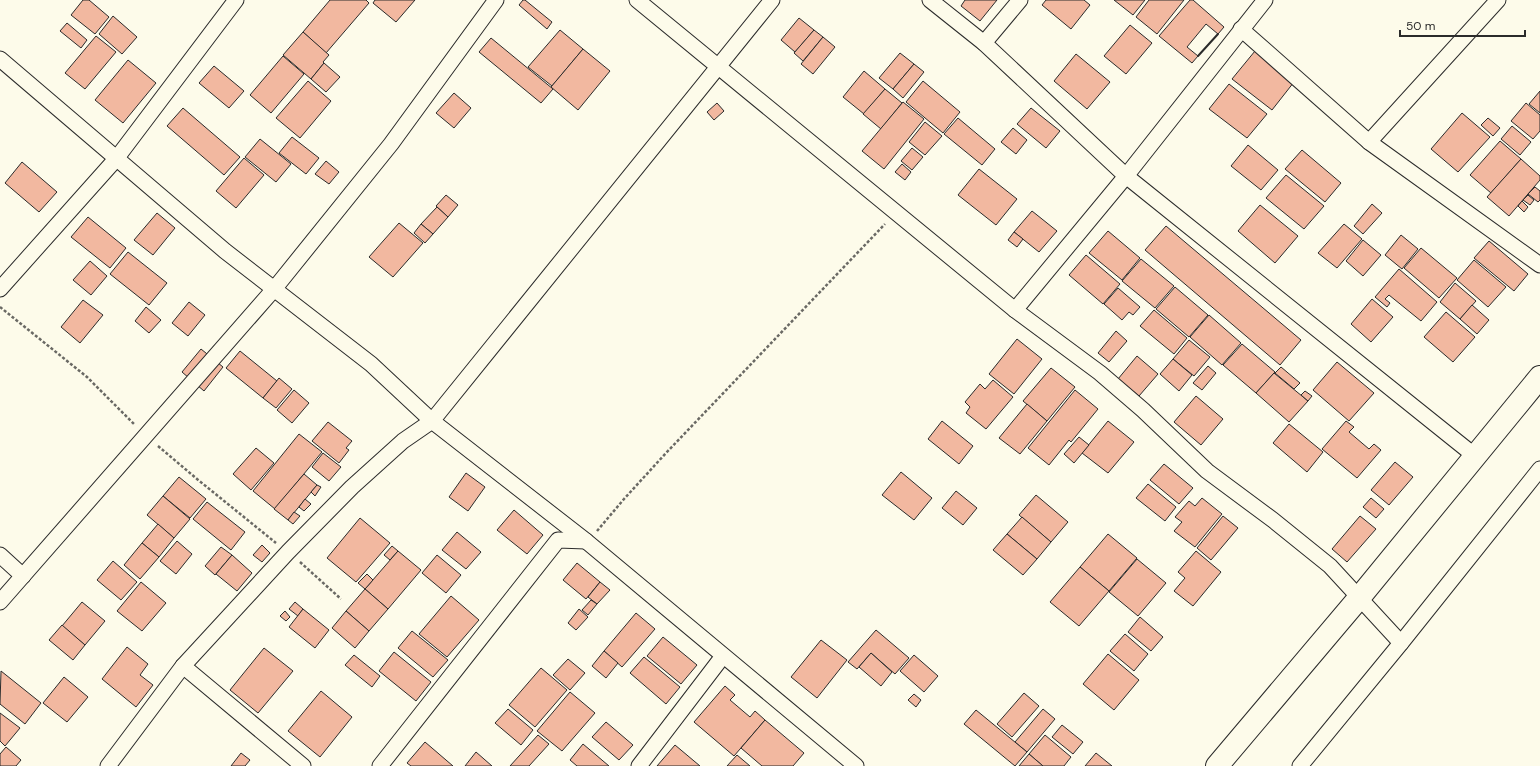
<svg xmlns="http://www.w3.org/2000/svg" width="1540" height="766" font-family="'DM Sans',sans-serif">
<rect width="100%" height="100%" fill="#fdfbea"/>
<g fill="#f2b8a0" stroke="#2b2b2b">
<path d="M83,0H89L109,17L95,34L71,15Z"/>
<path d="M330,0H366L369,3L326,53L303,32Z"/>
<path d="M375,0H415L396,22L373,3Z"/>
<path d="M523,0H525L552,22L547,29L519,5Z"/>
<path d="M965,0H997L980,21L961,6Z"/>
<path d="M1046,0H1084L1090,5L1071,29L1042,5Z"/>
<path d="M1114,0H1145L1133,15Z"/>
<path d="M1149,0H1184L1157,34L1136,17Z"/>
<path d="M1190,0H1193L1224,27L1218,34L1206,24L1187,47L1198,56L1192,63L1159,36Z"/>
<path d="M113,16L137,37L122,54L99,34Z"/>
<path d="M799,18L814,30L795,52L781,40Z"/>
<path d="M67,23L87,40L81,48L60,31Z"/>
<path d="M1130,25L1152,43L1126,74L1104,56Z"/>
<path d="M560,30L583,49L552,86L528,67Z"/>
<path d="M814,30L823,37L803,61L794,53Z"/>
<path d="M303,32L329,55L323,62L324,63L311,79L283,55Z"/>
<path d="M96,36L116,52L85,89L65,73Z"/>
<path d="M823,37L835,47L813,74L801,64Z"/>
<path d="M491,38L553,89L541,103L479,52Z"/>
<path d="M583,49L610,71L578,110L551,87Z"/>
<path d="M1255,51L1294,82L1272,110L1232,79Z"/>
<path d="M900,53L914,64L893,89L879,78Z"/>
<path d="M1076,54L1110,82L1087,109L1054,81Z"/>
<path d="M283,56L304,74L271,113L250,95Z"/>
<path d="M128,60L156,83L123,123L95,100Z"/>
<path d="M324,63L340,77L326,92L311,79Z"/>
<path d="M914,64L924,72L903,98L893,89Z"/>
<path d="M214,66L244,91L229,108L199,83Z"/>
<path d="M864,71L885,89L864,114L843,97Z"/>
<path d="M308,81L331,101L300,138L276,118Z"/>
<path d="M923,81L960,112L943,133L906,102Z"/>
<path d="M1229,84L1267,114L1247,138L1209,109Z"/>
<path d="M885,89L902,103L881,129L863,114Z"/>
<path d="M1540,91V113L1529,104Z"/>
<path d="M454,93L471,108L454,128L436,113Z"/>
<path d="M903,102L924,119L884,169L862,151Z"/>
<path d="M717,103L724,111L714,120L707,112Z"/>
<path d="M1526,103L1540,115V131L1533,139L1511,121Z"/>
<path d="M183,108L240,157L224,175L167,126Z"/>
<path d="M1031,108L1060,131L1046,148L1017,124Z"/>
<path d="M1462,113L1490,137L1458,172L1431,149Z"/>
<path d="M958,118L995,149L982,165L944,134Z"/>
<path d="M1488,118L1500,128L1493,136L1481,125Z"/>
<path d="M925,122L942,136L925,155L909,142Z"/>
<path d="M1512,126L1531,142L1520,155L1501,139Z"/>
<path d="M1013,128L1027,140L1016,154L1001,142Z"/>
<path d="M292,137L319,158L306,174L279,153Z"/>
<path d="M260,139L291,164L276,182L245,157Z"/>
<path d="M1500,141L1521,159L1491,193L1470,175Z"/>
<path d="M1248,145L1278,170L1261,190L1231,166Z"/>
<path d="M912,148L923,157L912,170L901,161Z"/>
<path d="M1302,150L1341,183L1325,202L1285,169Z"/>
<path d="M244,158L264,175L236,208L216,191Z"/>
<path d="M1521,159L1540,176V180L1509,216L1487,197Z"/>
<path d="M326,161L339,172L329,184L315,174Z"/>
<path d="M22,162L57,192L39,212L5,183Z"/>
<path d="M902,164L911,172L905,180L895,172Z"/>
<path d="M979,169L1017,199L996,225L958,195Z"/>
<path d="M1286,175L1324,206L1304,229L1266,198Z"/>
<path d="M1535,187L1540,191V200L1538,202L1528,194Z"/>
<path d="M446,195L458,205L448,217L436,206Z"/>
<path d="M1528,195L1534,200L1530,205L1523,200Z"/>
<path d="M1522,201L1528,207L1524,212L1518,206Z"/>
<path d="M1372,204L1382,213L1363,234L1354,226Z"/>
<path d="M1260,205L1298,236L1275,263L1238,231Z"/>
<path d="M437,207L448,217L433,234L421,224Z"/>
<path d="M1032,211L1057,231L1039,252L1014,232Z"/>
<path d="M157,213L175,228L153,255L134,240Z"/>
<path d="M88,217L126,248L110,268L71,237Z"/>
<path d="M399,223L423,243L393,277L369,257Z"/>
<path d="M421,224L433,234L425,243L414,233Z"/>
<path d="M1344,224L1362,239L1337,268L1318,253Z"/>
<path d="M1166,226L1301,340L1280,365L1145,250Z"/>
<path d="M1108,231L1140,258L1122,280L1089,253Z"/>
<path d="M1014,232L1023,239L1017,247L1008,240Z"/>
<path d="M1401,235L1418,249L1402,269L1385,255Z"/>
<path d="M1363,240L1381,255L1363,276L1346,261Z"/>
<path d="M1489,241L1528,274L1514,291L1474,258Z"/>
<path d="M1421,248L1457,278L1439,298L1404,268Z"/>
<path d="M128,252L167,283L149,305L110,274Z"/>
<path d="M1086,255L1120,284L1103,304L1069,275Z"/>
<path d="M1141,259L1174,286L1155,308L1122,281Z"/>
<path d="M1474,260L1506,287L1488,307L1457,280Z"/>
<path d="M90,261L107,276L91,295L73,280Z"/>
<path d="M1399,269L1437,302L1421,321L1389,295L1385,299L1390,303L1387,307L1375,297Z"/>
<path d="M1455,283L1476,301L1460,319L1440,302Z"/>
<path d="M1175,287L1208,315L1189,337L1156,309Z"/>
<path d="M1118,288L1140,307L1133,315L1129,312L1122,320L1104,304Z"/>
<path d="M1372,299L1393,317L1371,342L1351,324Z"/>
<path d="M83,300L103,315L80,343L61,327Z"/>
<path d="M189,302L205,315L188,336L172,323Z"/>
<path d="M1472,305L1489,320L1477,334L1460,319Z"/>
<path d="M146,307L161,320L149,333L135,321Z"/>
<path d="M1154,310L1187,338L1174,354L1140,326Z"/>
<path d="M1446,312L1475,337L1453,362L1424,337Z"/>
<path d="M1209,315L1241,343L1222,365L1190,337Z"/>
<path d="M1116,331L1127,341L1109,362L1098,353Z"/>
<path d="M1017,339L1042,359L1014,394L989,374Z"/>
<path d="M1189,340L1210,357L1194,376L1173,359Z"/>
<path d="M1242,344L1275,372L1256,393L1223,365Z"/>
<path d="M201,349L223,367L204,391L182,372Z"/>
<path d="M240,351L277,381L263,398L226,368Z"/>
<path d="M1137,356L1158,374L1139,396L1118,379Z"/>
<path d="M1173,359L1192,375L1179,391L1160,374Z"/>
<path d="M1337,362L1374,393L1349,421L1313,390Z"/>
<path d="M1208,366L1216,373L1202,390L1193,383Z"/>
<path d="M1281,367L1300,383L1294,389L1275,373Z"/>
<path d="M1051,368L1075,387L1047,421L1023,401Z"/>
<path d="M1274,373L1308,401L1289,422L1256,393Z"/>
<path d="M279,378L292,389L276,408L263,398Z"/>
<path d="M993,380L1013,397L986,429L966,413L970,407L965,402L980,384L985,389Z"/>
<path d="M294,390L309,403L292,423L277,410Z"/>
<path d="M1075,390L1098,409L1071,442L1069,440L1049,465L1028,448Z"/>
<path d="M1305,391L1312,396L1308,401L1301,395Z"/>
<path d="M1196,396L1223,419L1201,445L1174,422Z"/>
<path d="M1027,404L1047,421L1020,454L999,438Z"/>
<path d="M942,421L973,446L959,464L928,439Z"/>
<path d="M1108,421L1134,442L1108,473L1082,453Z"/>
<path d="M1346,421L1354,427L1349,432L1369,449L1374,444L1381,450L1357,478L1322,449Z"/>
<path d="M328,422L352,441L346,448L349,450L339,463L312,441Z"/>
<path d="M1289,424L1323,452L1307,472L1273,443Z"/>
<path d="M299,434L322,452L275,509L253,491Z"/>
<path d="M1079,437L1089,445L1074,463L1064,454Z"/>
<path d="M256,448L274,463L251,490L233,474Z"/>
<path d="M323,453L341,467L329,481L312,467Z"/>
<path d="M1395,462L1413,477L1389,505L1371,490Z"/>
<path d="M1164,464L1193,488L1179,504L1150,480Z"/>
<path d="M901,472L932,498L914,520L882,495Z"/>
<path d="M466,473L485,487L468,511L449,497Z"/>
<path d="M304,474L317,485L288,520L274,509Z"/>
<path d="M179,477L206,499L190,518L163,496Z"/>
<path d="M1148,484L1176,507L1165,521L1136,498Z"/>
<path d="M317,485L321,487L315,496L311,492Z"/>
<path d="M956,491L977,508L963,525L942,508Z"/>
<path d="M1036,495L1068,522L1051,542L1019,515Z"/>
<path d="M163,496L190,519L174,538L147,515Z"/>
<path d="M1202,498L1222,514L1195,547L1174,531L1182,522L1175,517L1189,501L1195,506Z"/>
<path d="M1371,498L1384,509L1376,518L1363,507Z"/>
<path d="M305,499L311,504L304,511L299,507Z"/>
<path d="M207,502L245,532L231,550L193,519Z"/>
<path d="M514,510L543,535L527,554L497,530Z"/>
<path d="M294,512L300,516L293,524L288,520Z"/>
<path d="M1223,516L1238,528L1211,560L1197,548Z"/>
<path d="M1360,516L1376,529L1347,562L1332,549Z"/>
<path d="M1022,517L1051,542L1037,559L1007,534Z"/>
<path d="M360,518L390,543L356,582L327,558Z"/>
<path d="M158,524L174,538L159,557L142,543Z"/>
<path d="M457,532L481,552L466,569L442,550Z"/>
<path d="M1007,534L1037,559L1023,575L993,550Z"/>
<path d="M1108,534L1137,558L1109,591L1080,567Z"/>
<path d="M177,541L192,554L176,574L160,561Z"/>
<path d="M142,543L159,557L140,579L124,565Z"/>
<path d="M262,545L270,553L262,562L253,555Z"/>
<path d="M392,546L398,551L390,560L384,555Z"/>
<path d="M221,547L232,555L215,575L205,566Z"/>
<path d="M398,551L421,570L388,609L365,589Z"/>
<path d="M1196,551L1221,572L1193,606L1174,591L1185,578L1178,572Z"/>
<path d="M232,555L252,573L237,591L216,574Z"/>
<path d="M437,555L461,575L446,593L422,573Z"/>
<path d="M1137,559L1166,583L1138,616L1109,592Z"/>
<path d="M113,561L137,582L121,600L97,580Z"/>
<path d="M577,563L600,582L586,599L563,580Z"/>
<path d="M1080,567L1109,591L1079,626L1050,602Z"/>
<path d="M367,574L373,580L365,589L358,583Z"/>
<path d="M141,582L166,603L142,631L117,611Z"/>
<path d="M600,582L610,590L597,604L588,597Z"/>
<path d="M365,589L388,609L369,631L346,611Z"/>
<path d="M451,596L479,620L447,657L419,634Z"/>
<path d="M591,600L597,604L588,615L582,610Z"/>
<path d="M82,602L105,621L85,645L62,626Z"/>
<path d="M295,602L303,609L298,616L289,609Z"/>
<path d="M303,609L329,630L315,648L289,627Z"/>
<path d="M579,609L588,617L576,630L568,623Z"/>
<path d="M285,611L290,617L286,621L280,616Z"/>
<path d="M346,611L369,631L355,648L332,628Z"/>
<path d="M636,613L655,629L622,667L604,651Z"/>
<path d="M1140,617L1163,637L1151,651L1128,632Z"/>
<path d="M62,625L85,645L73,660L49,640Z"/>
<path d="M876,630L909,658L895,674L871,653L857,669L848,662Z"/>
<path d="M412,631L448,660L433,677L398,648Z"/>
<path d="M1125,634L1148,654L1134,671L1110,651Z"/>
<path d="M663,637L697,665L681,684L647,656Z"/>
<path d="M821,640L847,660L817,698L791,677Z"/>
<path d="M127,647L148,664L140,675L153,685L136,707L102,679Z"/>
<path d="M264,648L293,671L258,713L230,690Z"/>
<path d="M604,651L618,663L606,678L592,666Z"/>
<path d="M394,652L431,682L416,701L379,671Z"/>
<path d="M871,653L892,672L881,686L859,667Z"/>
<path d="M1108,654L1139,680L1114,710L1083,684Z"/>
<path d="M354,655L380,676L372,687L345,665Z"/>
<path d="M914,655L938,676L924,692L900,671Z"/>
<path d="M644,657L680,687L666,704L630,673Z"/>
<path d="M568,659L585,673L570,690L553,675Z"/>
<path d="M541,668L567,690L535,727L509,705Z"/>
<path d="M1,671L41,703L25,724L0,704Z"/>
<path d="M64,677L88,697L67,722L43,703Z"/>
<path d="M725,686L735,695L730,700L750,717L755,711L765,720L734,756L694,722Z"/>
<path d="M321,691L352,717L320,757L288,731Z"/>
<path d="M570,692L595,713L562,751L537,731Z"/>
<path d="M1024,693L1039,706L1012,737L997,724Z"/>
<path d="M914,694L921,700L916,707L908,700Z"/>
<path d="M508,709L533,730L521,745L495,723Z"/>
<path d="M1043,709L1055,719L1027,752L1015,742Z"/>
<path d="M976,710L1027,752L1015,766L964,724Z"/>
<path d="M0,713L20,728L5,746L0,741Z"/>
<path d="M765,720L804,753L793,766H762L741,748Z"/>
<path d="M606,722L633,745L619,760L592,737Z"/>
<path d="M1062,725L1083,742L1073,754L1052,737Z"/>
<path d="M538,735L549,744L529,766H510Z"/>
<path d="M1045,735L1071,757L1064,766H1043L1029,754Z"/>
<path d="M425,742L453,766H411L407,763Z"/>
<path d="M583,744L609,766H577L570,760Z"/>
<path d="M675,745L700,766H657Z"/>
<path d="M6,747L21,760L16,766H0V754Z"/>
<path d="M476,752L492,766H465Z"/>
<path d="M241,753L250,760L245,766H231Z"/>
<path d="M1096,753L1112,766H1085Z"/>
<path d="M1029,754L1043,766H1019Z"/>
<path d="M737,755L750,766H727Z"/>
</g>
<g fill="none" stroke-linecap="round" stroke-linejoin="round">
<g stroke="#2b2b2b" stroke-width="17">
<g id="street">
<path d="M637,0L1015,310L1100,373L1143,410L1207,471L1273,520L1330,566L1401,643"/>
<path d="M930,0L984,43L1126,176L1475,456"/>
<path d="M1241,29L1369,142L1540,265"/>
<path d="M984,43L1020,0"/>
<path d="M0,59L225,251L371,364L432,421L772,0"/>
<path d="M1369,142L1498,0"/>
<path d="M0,289L116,159L236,0"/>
<path d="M1015,310L1126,176L1265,0"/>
<path d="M0,555L23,576"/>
<path d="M0,602L275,288L391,144L496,0"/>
<path d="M183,666L303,766"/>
<path d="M108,766L183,666L288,552L352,487L403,441L432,421L586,541L856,766"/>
<path d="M380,766L558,540L586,541"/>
<path d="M639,766L723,656"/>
<path d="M1300,766L1401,643L1540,469"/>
</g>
</g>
<g stroke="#2b2b2b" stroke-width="24">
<path id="primary" d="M1217,766L1359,598L1540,377"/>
</g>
<g stroke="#6a6964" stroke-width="2.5" stroke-dasharray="3 2" stroke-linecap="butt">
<path d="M0,307L87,377L135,425"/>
<path d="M158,446L197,479L276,543"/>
<path d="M597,531L624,499L666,453L885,224"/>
<path d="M300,562L341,599"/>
</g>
<use href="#street" stroke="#fdfbea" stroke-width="15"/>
<use href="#primary" stroke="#fdfbea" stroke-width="22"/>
<path stroke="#2b2b2b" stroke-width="2" d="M1198,56L1218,34"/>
</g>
<path d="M1400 30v6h125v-6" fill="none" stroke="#2b2b2b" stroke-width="2"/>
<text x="1406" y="30" font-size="12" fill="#2b2b2b" stroke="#fdfbea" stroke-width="3" paint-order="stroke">50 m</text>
</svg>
